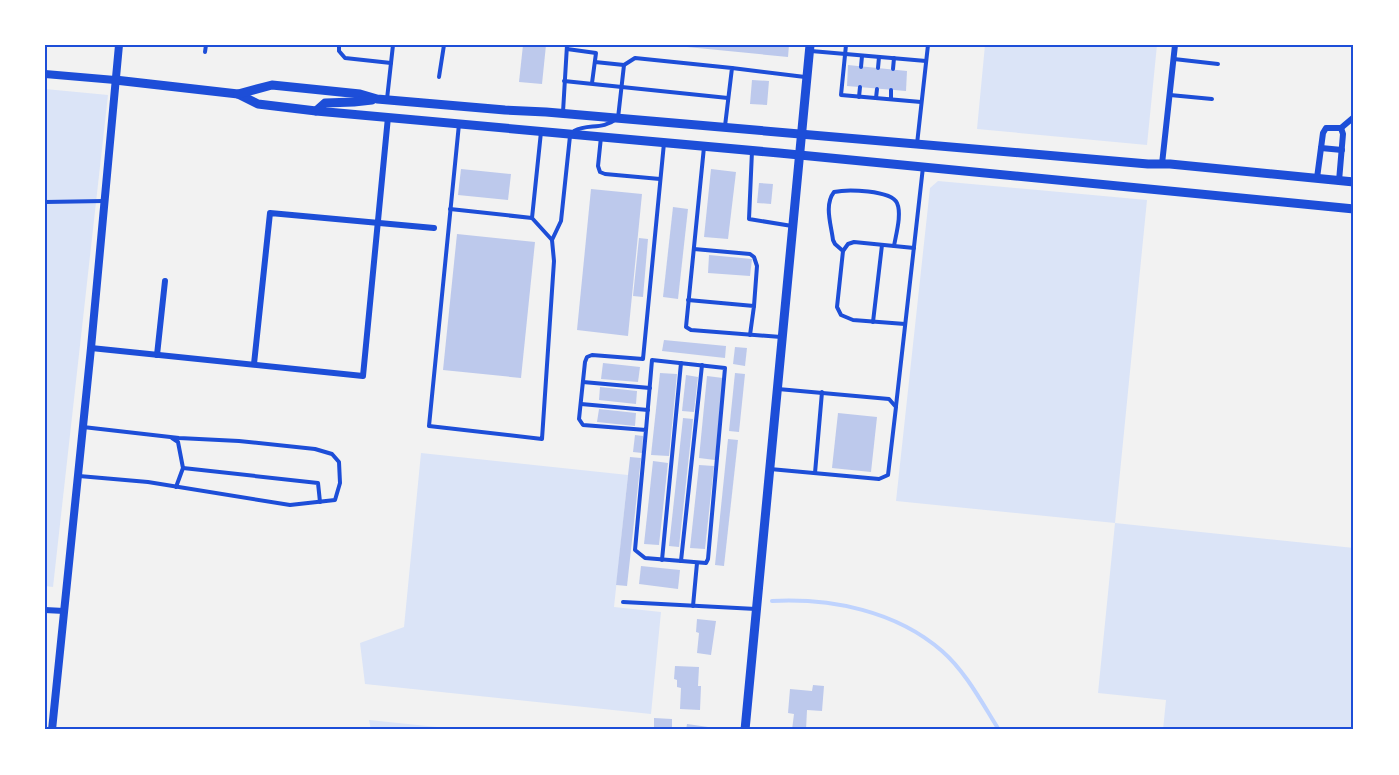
<svg xmlns="http://www.w3.org/2000/svg" width="1399" height="775" font-family="'Space Grotesk',sans-serif">
<rect width="100%" height="100%" fill="#f2f2f2"/>
<g fill="#dbe4f7">
<path d="M985,45H1157L1147,145L977,129Z"/>
<path d="M45,89L108,95L53,587L45,586Z"/>
<path d="M938,181L1147,200L1115,523L1354,548V730H1163L1166,700L1098,693L1115,523L896,501L930,188Z"/>
<path d="M421,453L628,475L614,607L661,612L651,714L365,684L360,643L404,627Z"/>
<path d="M369,720L466,730H371Z"/>
</g>
<g fill="none" stroke-linecap="round" stroke-linejoin="round">
<path stroke="#bfd3fe" stroke-width="4" d="M772,601C832,598 896,611 942,651C966,672 982,703 999,730"/>
</g>
<g fill="#bdc9ec">
<path d="M523,45H546L542,84L519,82Z"/>
<path d="M687,45H789L788,57L687,47Z"/>
<path d="M848,65L907,71L906,91L847,86Z"/>
<path d="M752,80L769,81L767,105L750,104Z"/>
<path d="M461,169L511,174L508,200L458,195Z"/>
<path d="M711,169L736,172L728,239L704,237Z"/>
<path d="M759,183L773,184L771,204L757,203Z"/>
<path d="M591,189L642,194L628,336L577,330Z"/>
<path d="M673,207L688,209L678,299L663,297Z"/>
<path d="M457,234L535,242L521,378L443,370Z"/>
<path d="M639,238L648,239L643,297L633,296Z"/>
<path d="M709,255L752,259L750,276L708,273Z"/>
<path d="M664,340L726,346L725,358L662,351Z"/>
<path d="M735,347L747,348L745,366L733,364Z"/>
<path d="M603,363L640,367L638,382L601,379Z"/>
<path d="M660,373L677,374L669,456L651,455Z"/>
<path d="M735,373L745,374L739,432L729,431Z"/>
<path d="M686,375L698,377L694,412L682,411Z"/>
<path d="M707,376L723,378L715,460L699,458Z"/>
<path d="M600,387L637,391L636,404L599,400Z"/>
<path d="M599,409L636,413L635,426L597,422Z"/>
<path d="M838,413L877,417L871,472L832,468Z"/>
<path d="M683,418L693,419L679,547L669,546Z"/>
<path d="M635,435L643,436L642,453L633,452Z"/>
<path d="M728,439L738,440L724,566L715,565Z"/>
<path d="M630,457L641,458L627,586L616,585Z"/>
<path d="M653,461L668,463L659,545L644,544Z"/>
<path d="M699,465L714,466L705,549L690,548Z"/>
<path d="M641,566L680,570L678,589L639,584Z"/>
<path d="M697,619L716,621L711,655L697,653L699,633L696,632Z"/>
<path d="M675,666L699,667L698,686H701L700,710L680,709L681,688L677,687V680L674,679Z"/>
<path d="M813,685L824,686L822,711L807,710L806,730H792L794,714L788,713L790,689L812,691Z"/>
<path d="M654,718L672,719V730L654,729Z"/>
<path d="M687,724L715,728V730H686Z"/>
</g>
<g fill="none" stroke-linecap="round" stroke-linejoin="round">
<g stroke="#1d4ed8" stroke-width="4">
<path d="M339,45V51L345,58L391,63"/>
<path d="M846,45L841,95L921,102"/>
<path d="M567,49L596,53L592,83"/>
<path d="M811,51L926,61"/>
<path d="M205,52L206,45"/>
<path d="M1174,59L1218,64"/>
<path d="M595,62L624,65"/>
<path d="M861,67L862,56"/>
<path d="M732,68L805,77"/>
<path d="M878,68L879,57"/>
<path d="M893,69L894,58"/>
<path d="M439,77L444,45"/>
<path d="M564,81L728,98"/>
<path d="M1170,95L1212,99"/>
<path d="M859,97L860,87"/>
<path d="M876,98L877,89"/>
<path d="M387,99L393,45"/>
<path d="M891,99V90"/>
<path d="M563,112L567,45"/>
<path d="M459,124L429,426L542,439L554,261L552,240"/>
<path d="M574,131C589,123 601,131 618,118L624,65L635,58L732,68L725,126"/>
<path d="M541,132L532,218L552,240L561,221L570,136"/>
<path d="M601,137L598,166L600,172L605,174L660,179"/>
<path d="M917,144L928,45"/>
<path d="M704,147L686,327L691,330L781,337"/>
<path d="M752,151L749,219L792,226"/>
<path d="M45,202L104,201"/>
<path d="M450,209L532,218"/>
<path d="M694,249L750,254L754,257L757,266L754,306"/>
<path d="M843,251L835,244L833,240C831,224 824,205 834,192C847,189 891,190 897,203C902,214 896,234 894,246"/>
<path d="M688,300L754,306L750,335"/>
<path d="M873,322L882,245"/>
<path d="M905,324L853,320L841,315L837,307L843,251L848,244L854,242L914,248"/>
<path d="M583,382L650,388"/>
<path d="M581,404L648,410"/>
<path d="M896,406L923,167"/>
<path d="M646,430L635,550L645,558L706,563L708,559L725,368L652,360L646,430L583,425L579,419L585,362L587,357L592,355L643,359L664,143"/>
<path d="M172,438L178,442L183,468L176,487"/>
<path d="M183,468L318,483L320,502"/>
<path d="M770,469L879,479L888,475L896,407L889,399L778,389"/>
<path d="M815,473L822,392"/>
<path d="M79,476L148,482L290,505L335,500L340,483L339,462L332,454L315,449L239,441L179,438L83,427"/>
<path d="M662,560L681,363"/>
<path d="M681,561L702,365"/>
<path d="M623,602L756,609"/>
<path d="M693,606L697,563"/>
</g>
<g stroke="#1d4ed8" stroke-width="6">
<path d="M1341,128L1354,117"/>
<path d="M1321,148L1342,150"/>
<path d="M1162,164L1175,45"/>
<path d="M1317,178L1323,133L1326,128H1341L1343,134L1339,181"/>
<path d="M91,348L363,376L388,117"/>
<path d="M157,355L165,281"/>
<path d="M254,364L270,213L434,228"/>
<path d="M45,610L64,611"/>
</g>
<g stroke="#1d4ed8" stroke-width="8">
<path d="M45,74L115,80"/>
<path d="M52,730L91,348L119,45"/>
</g>
<g stroke="#1d4ed8" stroke-width="9">
<path d="M115,80L238,94L258,104L316,111L779,153L1354,209"/>
<path d="M238,94L272,85L360,94L377,99L505,110L546,112L1148,164H1170L1354,182"/>
<path d="M316,111L325,103L354,102L372,100"/>
<path d="M745,730L810,45"/>
</g>
</g>
<rect width="1399" height="775" fill="none" stroke="#ffffff" stroke-width="93"/>
<rect x="46" y="46" width="1306" height="682" fill="none" stroke="#1d4ed8" stroke-width="2"/>
</svg>
